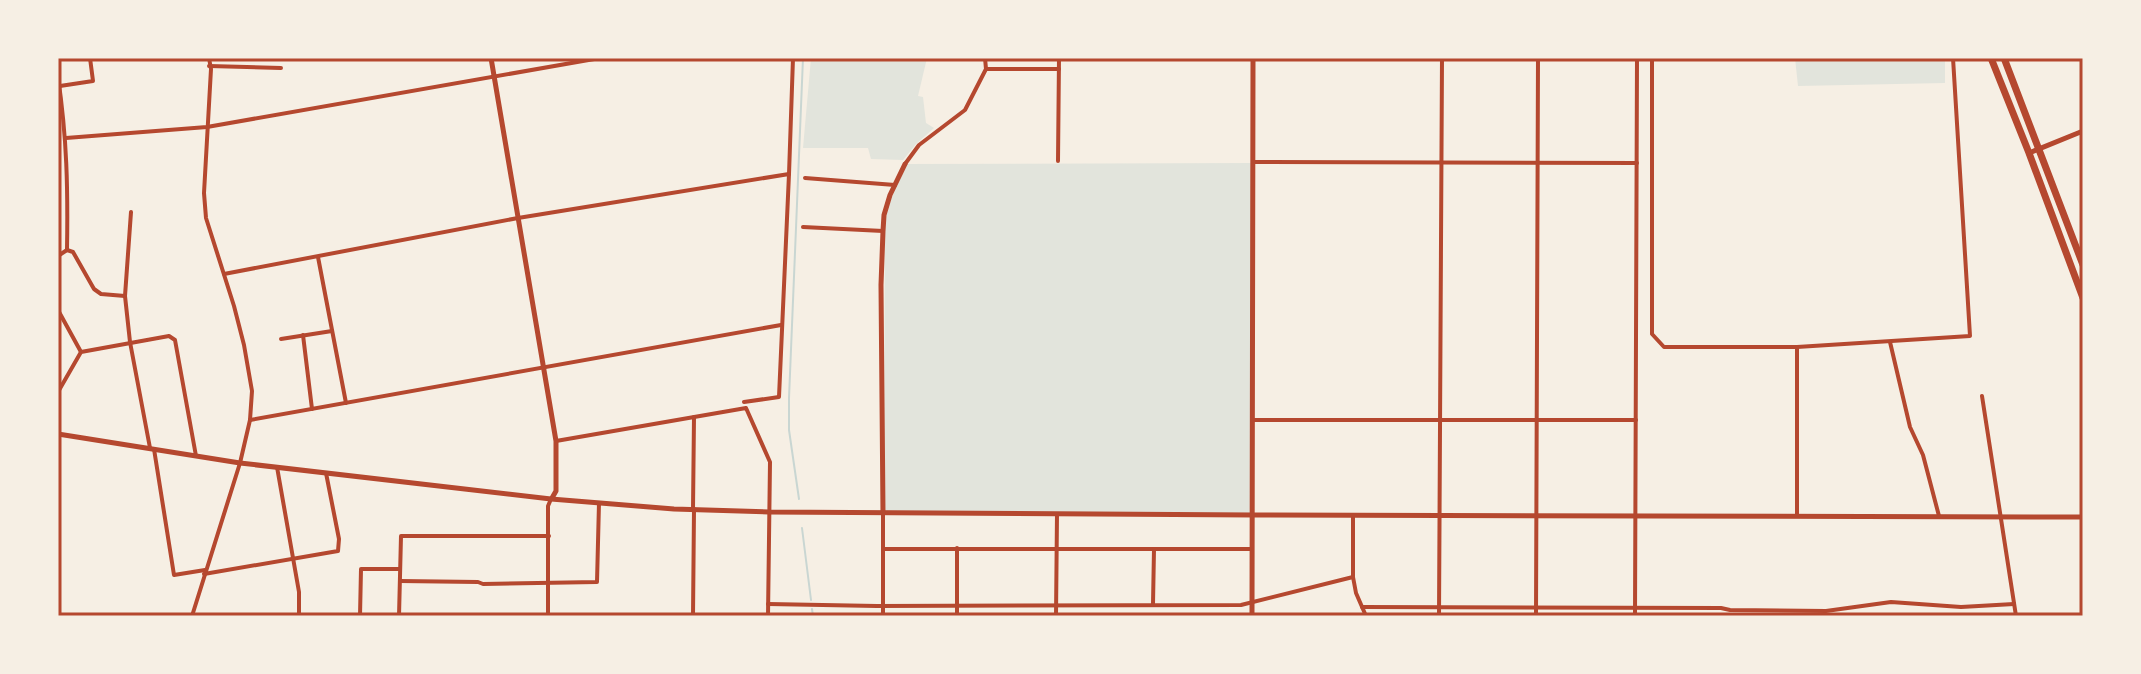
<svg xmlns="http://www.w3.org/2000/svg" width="2141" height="674" font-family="Mulish,sans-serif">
<rect width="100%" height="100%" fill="#f6efe4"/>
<g fill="#e2e4dc">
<path d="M811,58H927L918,96L923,97L926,123L934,128L916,144L903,160L871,159L868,148H803Z"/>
<path d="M1795,58H1945V83L1798,86Z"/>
<path d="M1252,163L1251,514L884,512L885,215L905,164Z"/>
</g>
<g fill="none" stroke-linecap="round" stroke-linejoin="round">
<g stroke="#c9d6d2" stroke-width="2">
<path d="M799,499L789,430V398L803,58"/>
<path d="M802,528L811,600"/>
<path d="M812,609L813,616"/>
</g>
<g stroke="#b5482f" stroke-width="4">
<path d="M1652,58V334L1664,347H1797L1970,336L1953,58"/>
<path d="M209,66L281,68"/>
<path d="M986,69H1059"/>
<path d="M58,77C67,138 68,189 67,250L58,256"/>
<path d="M60,86L93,81L90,58"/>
<path d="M66,138L207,127L600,58"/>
<path d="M1058,161L1059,58"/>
<path d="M1253,162L1637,163"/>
<path d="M905,164L919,145L965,110L986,69L985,58"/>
<path d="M789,174L793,58"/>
<path d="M805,178L895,185"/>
<path d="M131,212L125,296L130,342L150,448"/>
<path d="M803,227L883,231"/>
<path d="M67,250L73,252L94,289L101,294L125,296"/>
<path d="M318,257L346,403"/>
<path d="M224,274L518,218L789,174L779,397L744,402"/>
<path d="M58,310L81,352"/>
<path d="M303,335L312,409"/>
<path d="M281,339L332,331"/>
<path d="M1890,342L1910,427L1923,455L1939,516"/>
<path d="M58,392L81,352L169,336L175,340L196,456"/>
<path d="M1982,396L2016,616"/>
<path d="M250,420L781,325"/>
<path d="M1253,420H1636"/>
<path d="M556,441L746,408L770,462L768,616"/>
<path d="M154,449L174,575L205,570"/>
<path d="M277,467L299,592V616"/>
<path d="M693,509L694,417"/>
<path d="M883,513V616"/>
<path d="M1353,515V577L1356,593L1366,616"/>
<path d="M1797,516V347"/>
<path d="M957,548V616"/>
<path d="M883,549H1154L1153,604"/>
<path d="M1154,549H1251"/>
<path d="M204,574L338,551L339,539L326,473"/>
<path d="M400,581L478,582L483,584L597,582L599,503"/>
<path d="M768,604L877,606L1241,605L1353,577"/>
<path d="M1362,607L1721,608L1730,610L1826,611L1891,602L1961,607L2014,604"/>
<path d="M192,616L240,463L250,420L252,391L244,345L234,306L206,218L204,193L211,69L209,58"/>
<path d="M360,616L361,569H399"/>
<path d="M399,616L401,536H549"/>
<path d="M548,616V506L551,499"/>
<path d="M693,616L694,509"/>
<path d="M1056,616L1057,514"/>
<path d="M1439,616L1442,58"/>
<path d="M1536,616L1538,58"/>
<path d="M1635,616L1637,58"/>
</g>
<g stroke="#b5482f" stroke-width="5">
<path d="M491,58L556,441V491L552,498"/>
<path d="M2029,153L2083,131"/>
<path d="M58,434L240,463L551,499L674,509L769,512L1253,515L2083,517"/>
<path d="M883,513L881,285L883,231L884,215L890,195L905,164"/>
<path d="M1252,616L1253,58"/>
</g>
<g stroke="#b5482f" stroke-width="7">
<path d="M1991,58L2029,153L2083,298"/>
<path d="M2004,58L2083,265"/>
</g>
</g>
<rect width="2141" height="674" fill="none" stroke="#f6efe4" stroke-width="120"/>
<rect x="60" y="60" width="2021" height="554" fill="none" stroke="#b5482f" stroke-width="3"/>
</svg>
